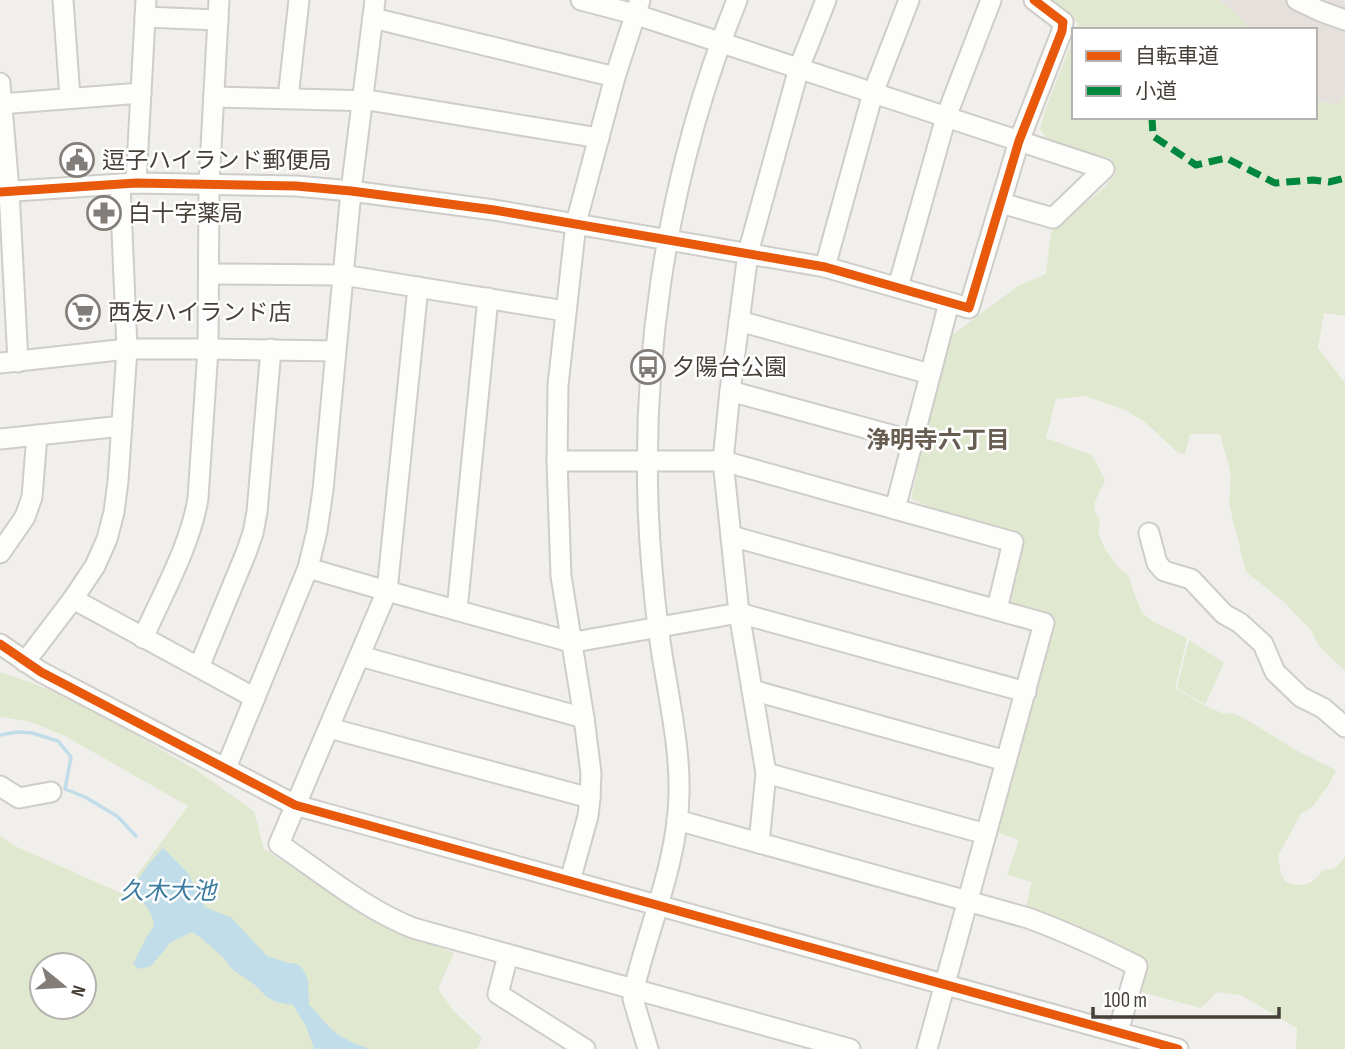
<svg xmlns="http://www.w3.org/2000/svg" width="1345" height="1049" font-family="'Sofia Sans Condensed','Noto Sans JP',sans-serif">
<rect width="100%" height="100%" fill="#f1efec"/>
<path fill="#e5e0db" d="M1218,0H1344L1345,4V94L1340,104L1315,102V30H1252L1232,10Z"/>
<g fill="#e0e8cf" fill-rule="evenodd">
<path d="M1043,0H1218L1232,10L1252,30H1076L1078,23Z"/>
<path d="M1074,36V117H1315V102L1340,104L1345,94V316L1324,313L1318,348L1345,383V669L1344,670L1318,645L1311,630L1284,602L1246,572L1229,504L1231,474L1220,434H1190L1185,454L1178,453L1145,422L1127,411L1086,396L1056,399L1046,438L1092,455L1105,480L1094,504L1095,511L1100,521L1098,532L1105,549L1117,566L1129,576L1135,596L1143,614L1154,622L1187,638L1175,688L1206,706L1224,714L1233,713L1244,718L1299,752L1336,770L1328,786L1313,806L1301,814L1278,856L1281,874L1286,882C1305,888 1311,885 1323,870L1334,869L1345,857V1049H1296L1297,1028L1241,995L1216,992L1208,1002L1200,1008L1135,990L1144,965L1025,909L1032,882L1007,875L1019,840L996,832L1012,783L1050,620L1006,606L1019,544L911,499L933,401L951,336L1018,286L1046,274L1051,232L1105,187L1116,172L1112,159L1048,140L1040,129L1046,108Z"/>
<path d="M1189,640L1224,663L1205,704L1177,688Z"/>
<path d="M0,672L27,681L80,702L196,770L254,811L264,849L391,928L454,953L438,989L453,1010L482,1038L477,1049H0V836L17,847L123,894L188,806L65,736L31,722L0,717ZM42,965H84V1007H42Z"/>
</g>
<path fill="#c1ddea" d="M163,848L188,873L205,907L232,918L267,956L285,962L297,964L303,969L308,980L309,1005C317,1011 321,1019 329,1027C340,1038 356,1044 370,1049H314L306,1026L293,1005L276,1002L267,997L255,985L232,969L223,957L200,937L192,932L171,942L151,966L139,969L133,964L147,936L154,926C153,911 142,901 132,890L147,866Z"/>
<g fill="none" stroke-linecap="round" stroke-linejoin="round">
<path stroke="#c1ddea" stroke-width="3.5" d="M0,735L17,732L32,733L58,741L71,757L65,789L85,797L117,816L136,836"/>
<g stroke="#cfcdca" stroke-width="23">
<g id="minor">
<path d="M63,0L70,98"/>
<path d="M581,0L634,14L707,38L1104,169L1053,218L1001,203"/>
<path d="M1297,0L1320,11L1345,20"/>
<path d="M145,17L218,20"/>
<path d="M373,18L615,77"/>
<path d="M0,83L9,190L18,362"/>
<path d="M214,97L374,101L599,138"/>
<path d="M288,98L299,0"/>
<path d="M0,104L141,93"/>
<path d="M136,183L146,0"/>
<path d="M0,192L136,183L296,186L351,191L494,210L825,267L969,308L1019,141L1062,31L1063,22L1034,0"/>
<path d="M825,267L873,93L909,0"/>
<path d="M209,274L343,275L565,311"/>
<path d="M418,287L387,591L279,844C322,873 365,909 413,928L850,1049"/>
<path d="M898,287L946,117L991,0"/>
<path d="M739,321L930,374"/>
<path d="M0,363L127,349H208L335,351"/>
<path d="M730,391L913,441"/>
<path d="M0,439L122,426"/>
<path d="M557,461H723L1013,542L997,609"/>
<path d="M895,509L949,303"/>
<path d="M1149,533L1157,563L1164,571L1191,579L1224,614L1240,623L1263,644L1275,672L1301,697L1323,708L1345,727"/>
<path d="M731,536L1044,623L927,1049"/>
<path d="M0,553L25,517L32,497L37,435"/>
<path d="M308,568L387,591L571,642L580,641L739,613L1026,692"/>
<path d="M73,599L255,698"/>
<path d="M457,610L488,298"/>
<path d="M143,638C162,595 191,544 198,498L208,349L209,184L219,0"/>
<path d="M0,644L41,672L295,805L1178,1049"/>
<path d="M360,656L584,718"/>
<path d="M25,662L73,599L95,566L107,539L114,512L118,481L127,349L120,184"/>
<path d="M199,667L246,553L253,533L257,512L271,349"/>
<path d="M752,690L1006,761"/>
<path d="M329,728L590,798"/>
<path d="M226,768L308,568L317,531L323,490L351,191L375,0"/>
<path d="M766,773L986,834"/>
<path d="M0,786L19,798L51,792"/>
<path d="M677,820L1028,918C1066,932 1101,948 1137,966L1118,1032"/>
<path d="M759,843L766,773L739,613L723,461L730,391L748,253L799,68L826,0"/>
<path d="M570,881L588,816L590,798L591,773L584,718L561,576L557,461L558,385L576,223L615,77L640,0"/>
<path d="M508,955L498,994L585,1049"/>
<path d="M648,1049L633,999L634,989C649,925 678,861 679,794C680,757 673,720 667,684C660,646 655,608 652,569C635,378 665,179 737,0"/>
</g>
</g>
<use href="#minor" stroke="#fdfdfc" stroke-width="19"/>
<path stroke="#00873e" stroke-width="7" stroke-dasharray="14 7" stroke-linecap="butt" d="M1152,117L1153,136L1196,165L1226,158L1275,183L1313,180L1329,182L1345,178"/>
<g stroke="#fff" stroke-width="13">
<g id="cycleway">
<path d="M0,192L136,183L296,186L351,191L494,210L825,267L969,308L1019,141L1062,31L1063,22L1034,0"/>
<path d="M0,644L41,672L295,805L1178,1049"/>
</g>
</g>
<use href="#cycleway" stroke="#e8590c" stroke-width="9"/>
</g>
<defs>
<g id="civic-ring" transform="scale(1.75)"><circle r="9.5" fill="#fff" stroke="#827d78" stroke-width="1.5"/><path d="M-.6-6.5H3V-4.5H.6V-3L4-1V1h2V6H-6V1h2V-1L-.6-3ZM-1.2 2.5V6h2.4V2.5Z" fill="#827d78"/></g>
<g id="pharmacy-ring" transform="scale(1.75)"><circle r="9.5" fill="#fff" stroke="#827d78" stroke-width="1.5"/><path d="M-2-6h4v4h4v4h-4v4h-4v-4h-4v-4h4Z" fill="#827d78"/></g>
<g id="supermarket-ring" transform="scale(1.75)"><circle r="9.5" fill="#fff" stroke="#827d78" stroke-width="1.5"/><path d="M-6-5.5h2.5l.6 2H6L4.5 2H-2.5L-4.4-4H-6ZM-1.5 3.2a1.3 1.3 0 1 0 .1 0ZM3 3.2a1.3 1.3 0 1 0 .1 0Z" fill="#827d78"/></g>
<g id="bus-ring" transform="scale(1.75)"><circle r="9.5" fill="#fff" stroke="#827d78" stroke-width="1.5"/><path d="M-5-6H5V4H4V6H2V4H-2V6H-4V4H-5ZM-3.5-4V0h7V-4ZM-3.5 1.2v1.5H-2V1.2ZM2 1.2v1.5H3.5V1.2Z" fill="#827d78"/></g>
</defs>
<g fill-rule="evenodd">
<use href="#civic-ring" x="77" y="160"/>
<use href="#pharmacy-ring" x="104" y="213"/>
<use href="#supermarket-ring" x="83" y="312"/>
<use href="#bus-ring" x="648" y="367"/>
</g>
<g text-anchor="middle" stroke-width="5" stroke-linejoin="round" paint-order="stroke">
<g font-size="23" fill="#474039" stroke="#fff" text-anchor="start">
<text x="102" y="168">逗子ハイランド郵便局</text>
<text x="128" y="221">白十字薬局</text>
<text x="108" y="320">西友ハイランド店</text>
<text x="672" y="375">夕陽台公園</text>
</g>
<g font-size="24" font-weight="bold" fill="#685d51" stroke="#fff">
<text x="938" y="448">浄明寺六丁目</text>
</g>
<g font-size="24" font-style="italic" fill="#3a7ca0" stroke="#fff">
<text x="168" y="899">久木大池</text>
</g>
</g>
<rect x="1072" y="28" width="245" height="91" fill="#ffffff" stroke="#b5b3b0" stroke-width="2"/>
<rect x="1086" y="51" width="35" height="10" fill="#e8590c" stroke="#b5b3b0" stroke-width="2"/>
<text x="1135" y="63" font-size="21" fill="#474039">自転車道</text>
<rect x="1086" y="86" width="35" height="10" fill="#00873e" stroke="#b5b3b0" stroke-width="2"/>
<text x="1135" y="98" font-size="21" fill="#474039">小道</text>
<g transform="translate(63 986) rotate(108)"><circle r="33" fill="#ffffff" stroke="#b5b3b0" stroke-width="2"/>
<path d="M0-5L12 26L0 18L-12 26Z" fill="#827d78"/>
<text y="-10" font-size="19" font-weight="bold" text-anchor="middle" fill="#474039">N</text>
</g>
<path d="M1093 1007v10h186v-10" fill="none" stroke="#474039" stroke-width="3.5"/>
<text x="1104" y="1007" font-size="21" fill="#474039" stroke="#ffffff" stroke-width="5" paint-order="stroke">100 m</text>
</svg>
